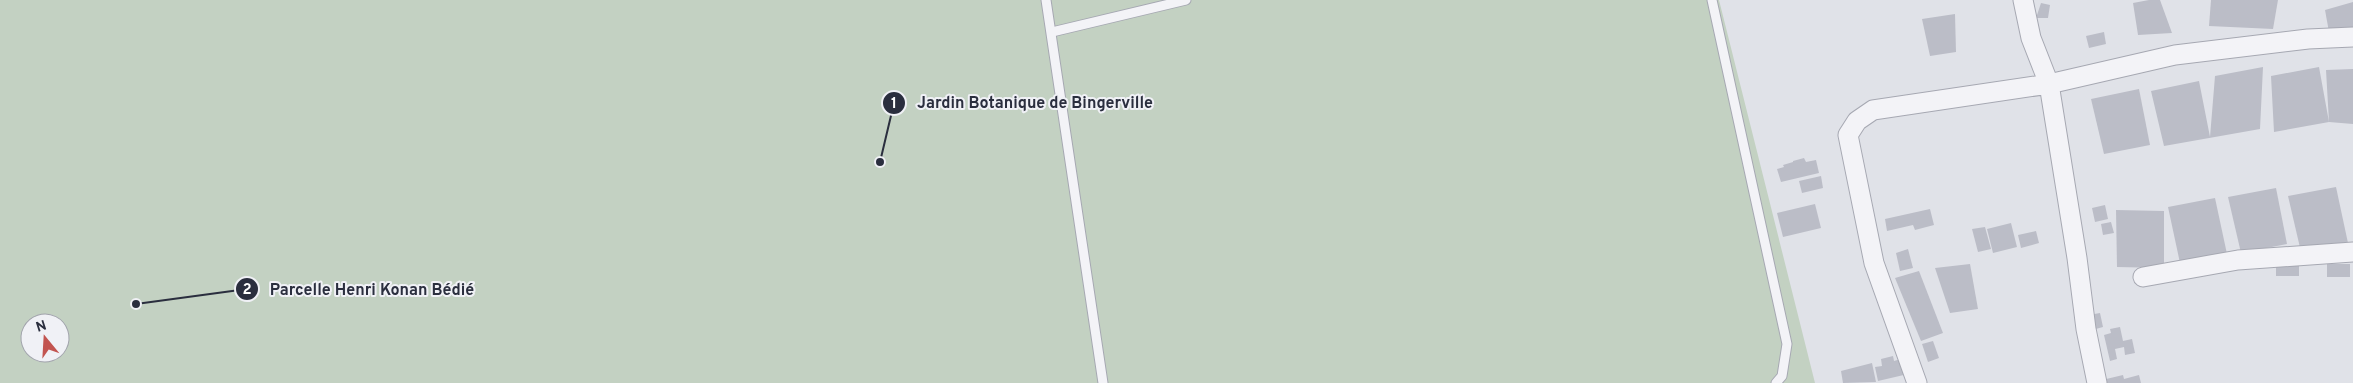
<svg xmlns="http://www.w3.org/2000/svg" width="2353" height="383" font-family="Overpass,sans-serif">
<rect width="100%" height="100%" fill="#e0e2e8"/>
<path fill="#c3d1c2" fill-rule="evenodd" d="M0,0H1719L1815,383H0ZM30,323H60V353H30Z"/>
<g fill="#bbbdc7">
<path d="M2149,0H2160L2172,33L2138,35L2133,3Z"/>
<path d="M2211,0H2278L2273,29L2209,26Z"/>
<path d="M2353,2V28L2329,32L2325,10Z"/>
<path d="M2041,3L2050,5L2048,18H2036Z"/>
<path d="M1955,14L1956,52L1930,56L1922,19Z"/>
<path d="M2104,32L2106,44L2089,48L2086,36Z"/>
<path d="M2263,67L2260,129L2164,146L2151,91L2199,81L2210,137L2215,76Z"/>
<path d="M2319,67L2329,122L2326,70L2353,69V124L2329,122L2274,132L2271,76Z"/>
<path d="M2139,89L2150,145L2104,154L2091,99Z"/>
<path d="M1804,158L1806,162L1816,160L1819,173L1781,182L1777,169L1784,167L1783,165L1793,162V161Z"/>
<path d="M1821,176L1823,188L1802,193L1799,181Z"/>
<path d="M2336,187L2348,243L2301,252L2288,196Z"/>
<path d="M2276,188L2287,244L2241,253L2228,197Z"/>
<path d="M2215,198L2227,254L2180,263L2168,207Z"/>
<path d="M1815,204L1821,228L1783,237L1777,213Z"/>
<path d="M2105,205L2108,219L2095,222L2092,208Z"/>
<path d="M1930,209L1934,225L1915,230L1913,225L1887,231L1885,219Z"/>
<path d="M2116,210L2164,211V268L2117,267Z"/>
<path d="M2111,222L2114,233L2103,235L2101,224Z"/>
<path d="M2011,223L2017,247L1993,253L1987,229Z"/>
<path d="M1985,227L1991,249L1978,252L1972,229Z"/>
<path d="M2036,231L2039,243L2021,248L2018,235Z"/>
<path d="M1908,249L1913,268L1900,271L1896,253Z"/>
<path d="M2299,257V276H2276V258Z"/>
<path d="M1970,264L1978,309L1950,313L1935,268Z"/>
<rect x="2327" y="264" width="23" height="13"/>
<path d="M1919,271L1943,333L1921,341L1895,278Z"/>
<path d="M2100,313L2103,327L2092,330L2089,315Z"/>
<path d="M2120,327L2123,341L2132,339L2135,353L2125,355L2124,347L2115,349L2117,359L2110,361L2104,335L2111,333L2110,329Z"/>
<path d="M1933,341L1939,358L1928,362L1922,344Z"/>
<path d="M1893,356L1894,361L1904,358L1908,374L1878,381L1875,367L1882,366L1881,359Z"/>
<path d="M1872,363L1876,382L1843,383L1841,371Z"/>
<path d="M2123,375L2124,379L2139,375L2141,383H2103L2102,380Z"/>
</g>
<g fill="none" stroke-linecap="round" stroke-linejoin="round">
<g stroke="#a6a8b2" stroke-width="11">
<g id="lane">
<path d="M1046,0L1103,383"/>
<path d="M1712,0L1787,344L1782,376L1776,383"/>
<path d="M1052,32L1186,0"/>
</g>
</g>
<g stroke="#a6a8b2" stroke-width="21">
<g id="street">
<path d="M2023,0L2031,38L2049,84L2175,55L2308,39L2353,37"/>
<path d="M2143,277L2238,260L2353,252"/>
<path d="M1917,383L1874,263L1848,135L1857,121L1873,110L2049,84L2077,258L2086,329L2097,383"/>
</g>
</g>
<use href="#lane" stroke="#f3f3f7" stroke-width="9"/>
<use href="#street" stroke="#f3f3f7" stroke-width="19"/>
</g>
<path fill="none" stroke="#2a2e3e" stroke-width="2" d="M880 162L894 103M136 304L247 289"/>
<g fill="#2a2e3e" stroke="#f0f1f6" stroke-width="2">
<circle cx="880" cy="162" r="5"/>
<circle cx="136" cy="304" r="5"/>
<circle cx="894" cy="103" r="12"/>
<circle cx="247" cy="289" r="12"/>
</g>
<g font-size="15" text-anchor="middle" font-weight="bold" fill="#fff">
<text x="894" y="108">1</text>
<text x="247" y="294">2</text>
</g>
<g font-size="16" text-anchor="middle" font-weight="bold" fill="#2a2e3e" stroke="#f0f1f6" stroke-width="4" stroke-linejoin="round" paint-order="stroke">
<text x="1035" y="108">Jardin Botanique de Bingerville</text>
<text x="372" y="295">Parcelle Henri Konan Bédié</text>
</g>
<g transform="translate(45 338) rotate(342)"><circle r="24" fill="#f0f1f6" stroke="#a1a3ac"/>
<path d="M0-4L9 19L0 12L-9 19Z" fill="#c25450"/>
<text y="-8" font-size="14" font-weight="bold" text-anchor="middle" fill="#2a2e3e">N</text>
</g>
</svg>
